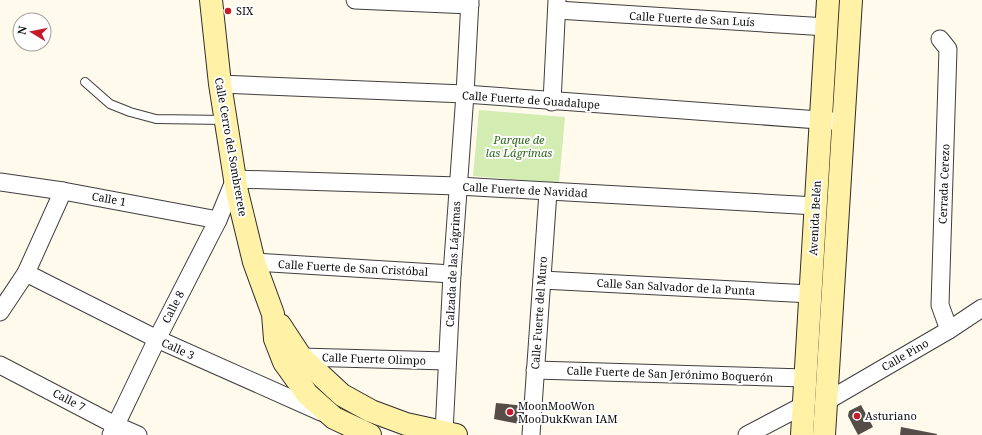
<svg xmlns="http://www.w3.org/2000/svg" width="982" height="435" font-family="'Noto Serif',serif">
<rect width="100%" height="100%" fill="#fffaeb"/>
<path fill="#d3ecb2" d="M479,110L565,117L559,183L473,176Z"/>
<g fill="#564c48">
<path d="M496,403L527,406L524,425L494,419Z"/>
<path d="M861,405L873,427L858,435L848,416L849,411Z"/>
<path d="M901,427L937,434V435H900Z"/>
</g>
<g fill="none" stroke-linecap="round" stroke-linejoin="round">
<g stroke="#3f3f3f" stroke-width="10">
<path id="lane" d="M85,82L110,104L130,112L156,119L225,120"/>
</g>
<g stroke="#3f3f3f" stroke-width="19">
<g id="street">
<path d="M355,0L470,5"/>
<path d="M557,10L827,27"/>
<path d="M940,39L948,49L940,305L949,330"/>
<path d="M220,84L465,94L832,121"/>
<path d="M552,102L557,0"/>
<path d="M0,182L63,191L218,220"/>
<path d="M254,262L452,274"/>
<path d="M26,273L157,339L321,412"/>
<path d="M542,280L811,294"/>
<path d="M0,312L26,273L63,191"/>
<path d="M301,357L447,361"/>
<path d="M0,365L115,425L138,435"/>
<path d="M535,370L805,378"/>
<path d="M827,401L949,330L982,308"/>
<path d="M444,432L452,274L465,94L470,0"/>
<path d="M111,435L157,339L218,220L235,179L458,186L816,206"/>
<path d="M531,435L548,192"/>
<path d="M747,435L804,405"/>
</g>
</g>
<g stroke="#2e2e2e" stroke-width="24">
<g id="secondary">
<path d="M211,0L220,84L237,192L254,262L273,314L275,339L284,362L307,394L334,418L370,435"/>
<path d="M280,325L301,357L342,395L371,411L406,424L456,435"/>
<path d="M802,435L828,0"/>
<path d="M824,435L851,0"/>
</g>
</g>
<use href="#lane" stroke="#fff" stroke-width="8"/>
<use href="#street" stroke="#fff" stroke-width="17"/>
<use href="#secondary" stroke="#fff1a6" stroke-width="22"/>
</g>
<g fill="#c61b2c" stroke="#fff" stroke-width="1.5">
<circle cx="228" cy="11" r="4"/>
<circle cx="510" cy="412" r="4"/>
<circle cx="857" cy="416" r="4"/>
</g>
<g text-anchor="middle" stroke-width="4" stroke-linejoin="round" paint-order="stroke">
<g font-size="11" fill="#0c0c0c" stroke="#fff" text-anchor="start">
<text x="236" y="15">SIX</text>
<text x="518" y="410">MoonMooWon<tspan x="518" dy="13">MooDukKwan IAM</tspan></text>
<text x="865" y="420">Asturiano</text>
</g>
<g font-size="11" fill="#0c0c0c" stroke="#fff">
<text transform="translate(692 19) rotate(3)" y="4">Calle Fuerte de San Luís</text>
<text transform="translate(531 100) rotate(4)" y="4">Calle Fuerte de Guadalupe</text>
<text transform="translate(231 147) rotate(80)" y="4">Calle Cerro del Sombrerete</text>
<text transform="translate(944 184) rotate(-88)" y="4">Cerrada Cerezo</text>
<text transform="translate(525 190) rotate(3)" y="4">Calle Fuerte de Navidad</text>
<text transform="translate(109 199) rotate(10)" y="4">Calle 1</text>
<text transform="translate(815 218) rotate(-87)" y="4">Avenida Belén</text>
<text transform="translate(453 264) rotate(-87)" y="4">Calzada de las Lágrimas</text>
<text transform="translate(353 268) rotate(3)" y="4">Calle Fuerte de San Cristóbal</text>
<text transform="translate(676 287) rotate(3)" y="4">Calle San Salvador de la Punta</text>
<text transform="translate(173 307) rotate(-63)" y="4">Calle 8</text>
<text transform="translate(539 313) rotate(-86)" y="4">Calle Fuerte del Muro</text>
<text transform="translate(178 349) rotate(24)" y="4">Calle 3</text>
<text transform="translate(905 355) rotate(-30)" y="4">Calle Pino</text>
<text transform="translate(374 359) rotate(2)" y="4">Calle Fuerte Olimpo</text>
<text transform="translate(670 374) rotate(2)" y="4">Calle Fuerte de San Jerónimo Boquerón</text>
<text transform="translate(69 400) rotate(27)" y="4">Calle 7</text>
</g>
<g font-size="11" font-style="italic" fill="#2d6818" stroke="#fff">
<text x="519" y="144">Parque de<tspan x="519" dy="13">las Lágrimas</tspan></text>
</g>
</g>
<g transform="translate(32 32) rotate(280)"><circle r="19" fill="#ffffff" stroke="#9e9e9e"/>
<path d="M0-3L7 15L0 10L-7 15Z" fill="#c61b2c"/>
<text y="-6" font-size="11" font-weight="bold" text-anchor="middle" fill="#0c0c0c">N</text>
</g>
</svg>
